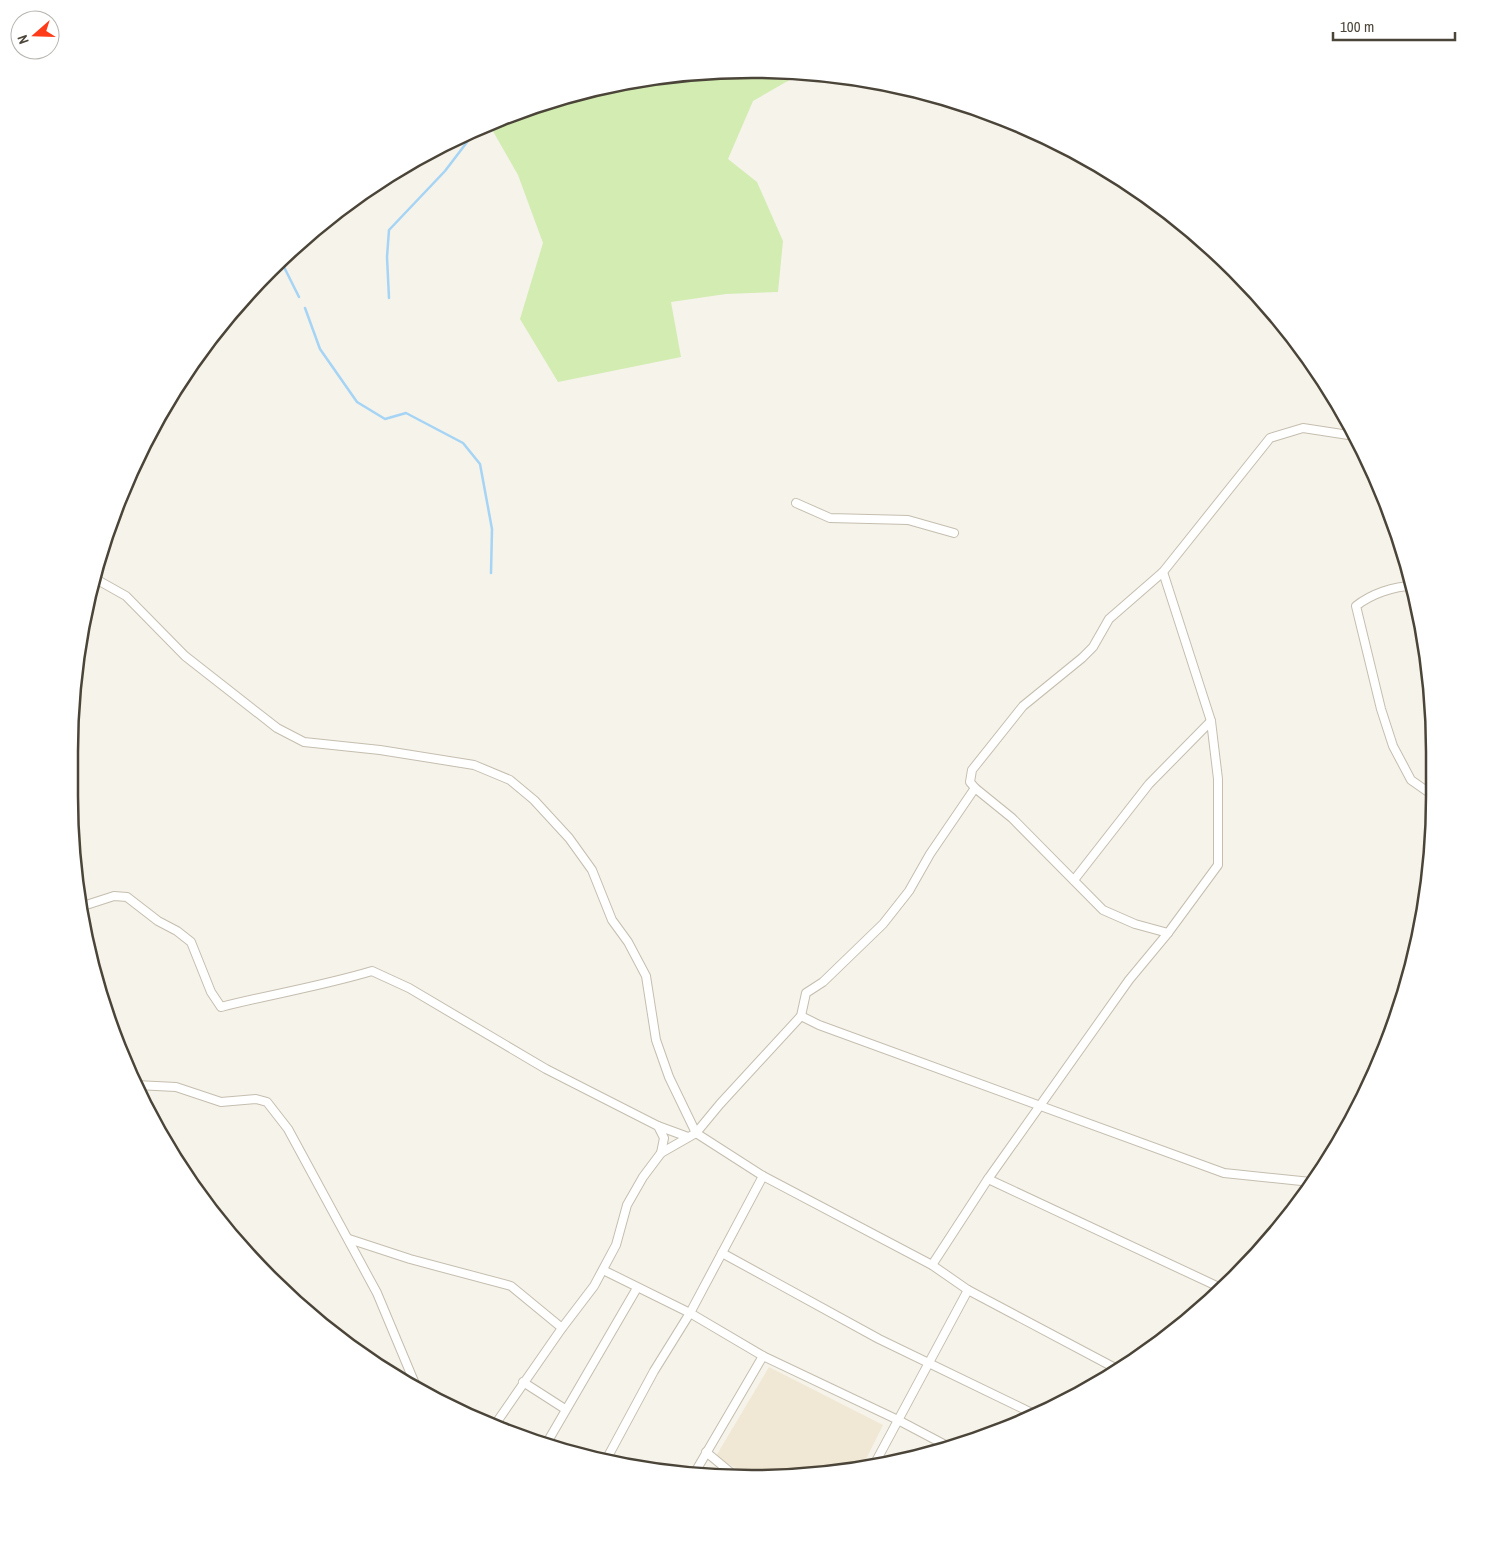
<svg xmlns="http://www.w3.org/2000/svg" width="1503" height="1548" font-family="'Archivo Narrow',sans-serif">
<rect width="100%" height="100%" fill="#f6f3eb"/>
<path fill="#f0e8d4" d="M769,1367L883,1425L862,1467L796,1478L748,1476L716,1456Z"/>
<path fill="#d2ecb2" d="M707,70L847,76L793,78L753,101L728,159L757,182L783,241L778,292L726,294L671,302L681,357L558,382L520,319L543,243L518,175L490,126L479,128L575,92Z"/>
<g fill="none" stroke-linecap="round" stroke-linejoin="round">
<g stroke="#a5d4f5" stroke-width="2.5">
<path d="M281,261L299,297"/>
<path d="M389,298L387,257L389,230L445,171L477,129"/>
<path d="M305,308L320,349L357,402L385,419L406,413L463,443L480,464L492,529L491,573"/>
<path d="M219,328L222,332L224,321"/>
</g>
<g stroke="#c5beaf" stroke-width="10">
<g id="minor">
<path d="M796,503L830,518L908,520L954,533"/>
<path d="M1163,572L1211,721L1218,779V865L1168,933"/>
<path d="M94,578L126,596L185,656L277,728L304,742L380,750L474,765L510,780L534,800L569,838L592,870L612,920L628,942L646,976L656,1040L669,1077L696,1133L763,1176L932,1265L968,1290L1117,1369"/>
<path d="M1413,586C1394,586 1371,594 1356,606L1381,709L1393,746L1411,780L1431,794"/>
<path d="M1074,880L1149,784L1211,721"/>
<path d="M80,907L114,896L127,897L158,921L177,931L191,942L211,992L221,1007C272,994 322,986 372,971L409,988L546,1069L658,1126L664,1138L661,1153"/>
<path d="M801,1016L819,1025L1224,1173L1311,1182"/>
<path d="M136,1085L176,1087L221,1102L256,1099L267,1102L288,1129L377,1293L418,1391"/>
<path d="M658,1126L688,1137"/>
<path d="M988,1179L1221,1288"/>
<path d="M349,1239L410,1259L511,1286L562,1328"/>
<path d="M722,1253L879,1339L1036,1415"/>
<path d="M932,1265L988,1179L1129,980L1168,933L1135,924L1103,910L1012,818L975,788L970,782L972,770L1023,706L1082,658L1093,647L1109,619L1163,572L1270,438L1303,428L1355,436"/>
<path d="M603,1270L690,1313L763,1356L898,1420L951,1448"/>
<path d="M523,1382L565,1409"/>
<path d="M494,1426L562,1328L594,1286L616,1245L627,1205L643,1177L661,1153L696,1133L720,1104L801,1016L806,993L823,982L883,924L909,891L930,854L975,788"/>
<path d="M545,1446L637,1288"/>
<path d="M706,1452L735,1476"/>
<path d="M606,1460L654,1371L690,1313L763,1176"/>
<path d="M874,1465L968,1290"/>
<path d="M694,1474L763,1356"/>
</g>
</g>
<use href="#minor" stroke="#fff" stroke-width="8"/>
</g>
<path d="M0 0H1503V1548H0ZM752 78H752A674 674 0 0 1 1426 752V796A674 674 0 0 1 752 1470H752A674 674 0 0 1 78 796V752A674 674 0 0 1 752 78Z" fill="#fff" fill-rule="evenodd"/>
<path fill="none" stroke="#4b4438" stroke-width="2.5" d="M752 78H752A674 674 0 0 1 1426 752V796A674 674 0 0 1 752 1470H752A674 674 0 0 1 78 796V752A674 674 0 0 1 752 78Z"/>
<g transform="translate(35 35) rotate(250)"><circle r="24" fill="#ffffff" stroke="#b7b4af"/>
<path d="M0-4L9 19L0 12L-9 19Z" fill="#ff3c19"/>
<text y="-8" font-size="14" font-weight="bold" text-anchor="middle" fill="#4b4438">N</text>
</g>
<path d="M1333 32v8h122v-8" fill="none" stroke="#4b4438" stroke-width="2.5"/>
<text x="1340" y="32" font-size="15" fill="#4b4438" stroke="#ffffff" stroke-width="4" paint-order="stroke">100 m</text>
</svg>
